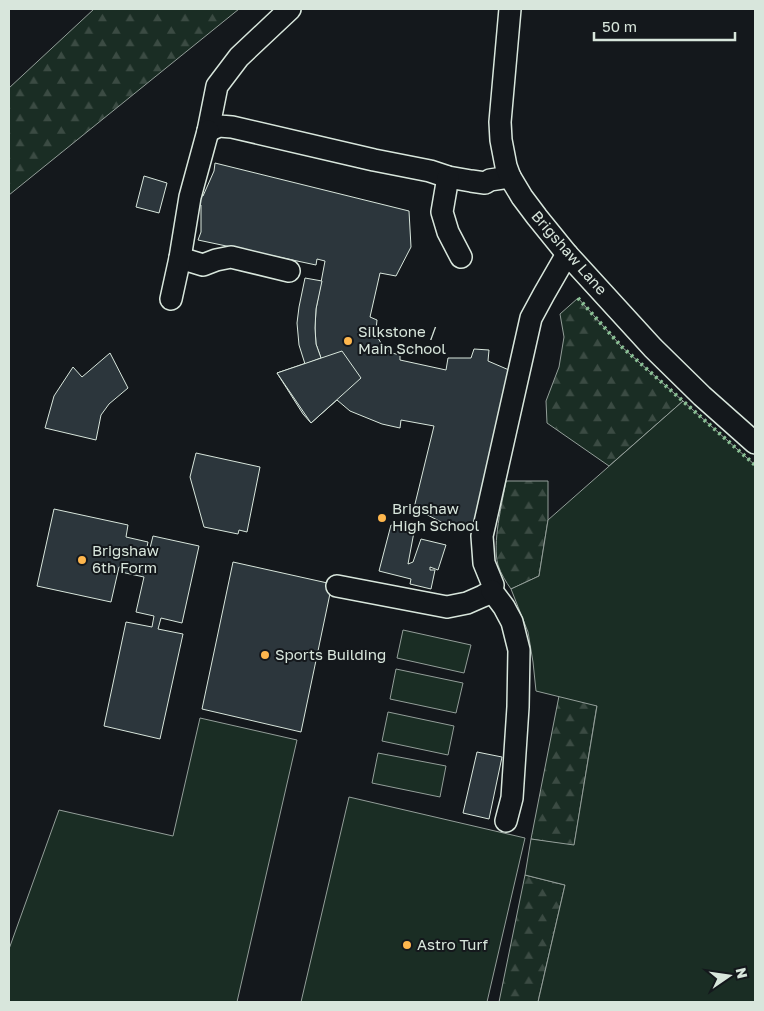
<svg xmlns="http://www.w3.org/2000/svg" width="764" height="1011" font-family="'Golos Text',sans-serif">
<defs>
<pattern id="forest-firs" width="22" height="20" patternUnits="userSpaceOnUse" patternTransform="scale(1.25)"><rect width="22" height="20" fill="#1a2d24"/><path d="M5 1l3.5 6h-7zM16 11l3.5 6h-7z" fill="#3b4b43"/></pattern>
</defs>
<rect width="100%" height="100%" fill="#14181c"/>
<g fill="url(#forest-firs)" stroke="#939e99">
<path d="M94,9H239L9,195V88Z"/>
<path d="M578,298L622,347L683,401L609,466L547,423L546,401L559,367L564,337L560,314Z"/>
<path d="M506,481H548V520L539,576L511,589C506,582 501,574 498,565C492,543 502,504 506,481Z"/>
<path d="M559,696L597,705L574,846L531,839Z"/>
<path d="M525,875L565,885L538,1002H499Z"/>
</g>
<g fill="#1a2d24" stroke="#939e99">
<path d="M683,401L755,465V1002H538L565,885L525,875L531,839L574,845L597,706L536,691L533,662L528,632L511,589L539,576L548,520Z"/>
<path d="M403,630L471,645L464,673L397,658Z"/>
<path d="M396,669L463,683L456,713L390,699Z"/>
<path d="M388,712L454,726L448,755L382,741Z"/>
<path d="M200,718L297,740L237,1002H9V949L59,810L173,836Z"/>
<path d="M378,753L446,766L440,797L372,783Z"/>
<path d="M349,797L525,838L487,1002H301Z"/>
</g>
<g fill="#2c363c" stroke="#d8e6dc">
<path d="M215,163L409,211L411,247L396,276L380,273L370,317L377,320L376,330L378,338L384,348L392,353L400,355V360L446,370L448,358H471L474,349L489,350L488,361L509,370L476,524H445L414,508L434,426L401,420L400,428L382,424L350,411L337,400L311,423L303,414L277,373L321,358L316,344L315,328L316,309L325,261L317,259L316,265L198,240L201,232V205H197L199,194L203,196L214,171Z"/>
<path d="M144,176L167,183L159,213L136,207Z"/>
<path d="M305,278L322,281L316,309L315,328L316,344L321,358L305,364L299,345L297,323L299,307Z"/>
<path d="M342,351L361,378L311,423L277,373Z"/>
<path d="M110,353L128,388L109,404L101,415L96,440L45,428L54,396L73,367L82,377Z"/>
<path d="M196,453L260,467L247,532L239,530L238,534L204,527L190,477Z"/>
<path d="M54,509L128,525L126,537L148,542L147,547L150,548L153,536L199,546L182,623L161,618L158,629L183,634L160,739L104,726L126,622L152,627L154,616L136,612L144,577L121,572L122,567H119L111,602L37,586Z"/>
<path d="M391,525L414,532L408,564L413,562L421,539L446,545L438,570L430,567V570H435L431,589L410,584L411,579L379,571Z"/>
<path d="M233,562L332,584L301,732L202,709Z"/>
<path d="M477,752L502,757L489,819L463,813Z"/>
</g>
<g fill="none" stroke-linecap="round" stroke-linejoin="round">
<g stroke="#d8e6dc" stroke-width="24">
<g id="minor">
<path d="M290,9L239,57L217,86L208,131L219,126L232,127L374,160L430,171L448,177L471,181L485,183L490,180L510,177"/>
<path d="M510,9L500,122L501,140L506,166L510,177L522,197L537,217L567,254L653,348L702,396L755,443"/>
<path d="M448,177L442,212L448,232L461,257"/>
<path d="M180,258L203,265L216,260L231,257L289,271"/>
<path d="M171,299L180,258L190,197L208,131"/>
<path d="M337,586L447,607L467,603L483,596L492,591L493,585L484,563L482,536L531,318L544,294L567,254"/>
<path d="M492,591L504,607L512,622L519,650L518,707L512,798L506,821"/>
</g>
</g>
<use href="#minor" stroke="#14181c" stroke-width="21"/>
<path stroke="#8ac095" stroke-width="4" stroke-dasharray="2.5 4" stroke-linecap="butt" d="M578,298L622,347L755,465"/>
</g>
<g fill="#ffb74d" stroke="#14181c" stroke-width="2">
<circle cx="348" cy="341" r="5"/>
<circle cx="382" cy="518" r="5"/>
<circle cx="82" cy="560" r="5"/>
<circle cx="265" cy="655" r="5"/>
<circle cx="407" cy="945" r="5"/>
</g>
<g text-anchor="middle" stroke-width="4" stroke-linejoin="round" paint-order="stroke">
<g font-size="15" fill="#d8e6dc" stroke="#14181c">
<text transform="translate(569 253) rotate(49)" y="5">Brigshaw Lane</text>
</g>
<g font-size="15" fill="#d8e6dc" stroke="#14181c" text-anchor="start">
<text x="358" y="337">Silkstone /<tspan x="358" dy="17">Main School</tspan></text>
<text x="392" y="514">Brigshaw<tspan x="392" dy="17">High School</tspan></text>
<text x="92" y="556">Brigshaw<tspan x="92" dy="17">6th Form</tspan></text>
<text x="275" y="660">Sports Building</text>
<text x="417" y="950">Astro Turf</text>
</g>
</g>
<rect width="764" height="1011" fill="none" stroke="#d8e6dc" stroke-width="20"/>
<g transform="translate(729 976) rotate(77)" stroke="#14181c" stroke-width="4" paint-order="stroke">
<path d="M0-4L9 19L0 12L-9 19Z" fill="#d8e6dc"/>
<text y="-8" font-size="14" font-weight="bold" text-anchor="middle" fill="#d8e6dc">N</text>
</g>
<path d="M594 32v8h141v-8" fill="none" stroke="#d8e6dc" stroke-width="2.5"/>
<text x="602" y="32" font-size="15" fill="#d8e6dc" stroke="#14181c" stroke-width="4" paint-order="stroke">50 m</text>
</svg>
